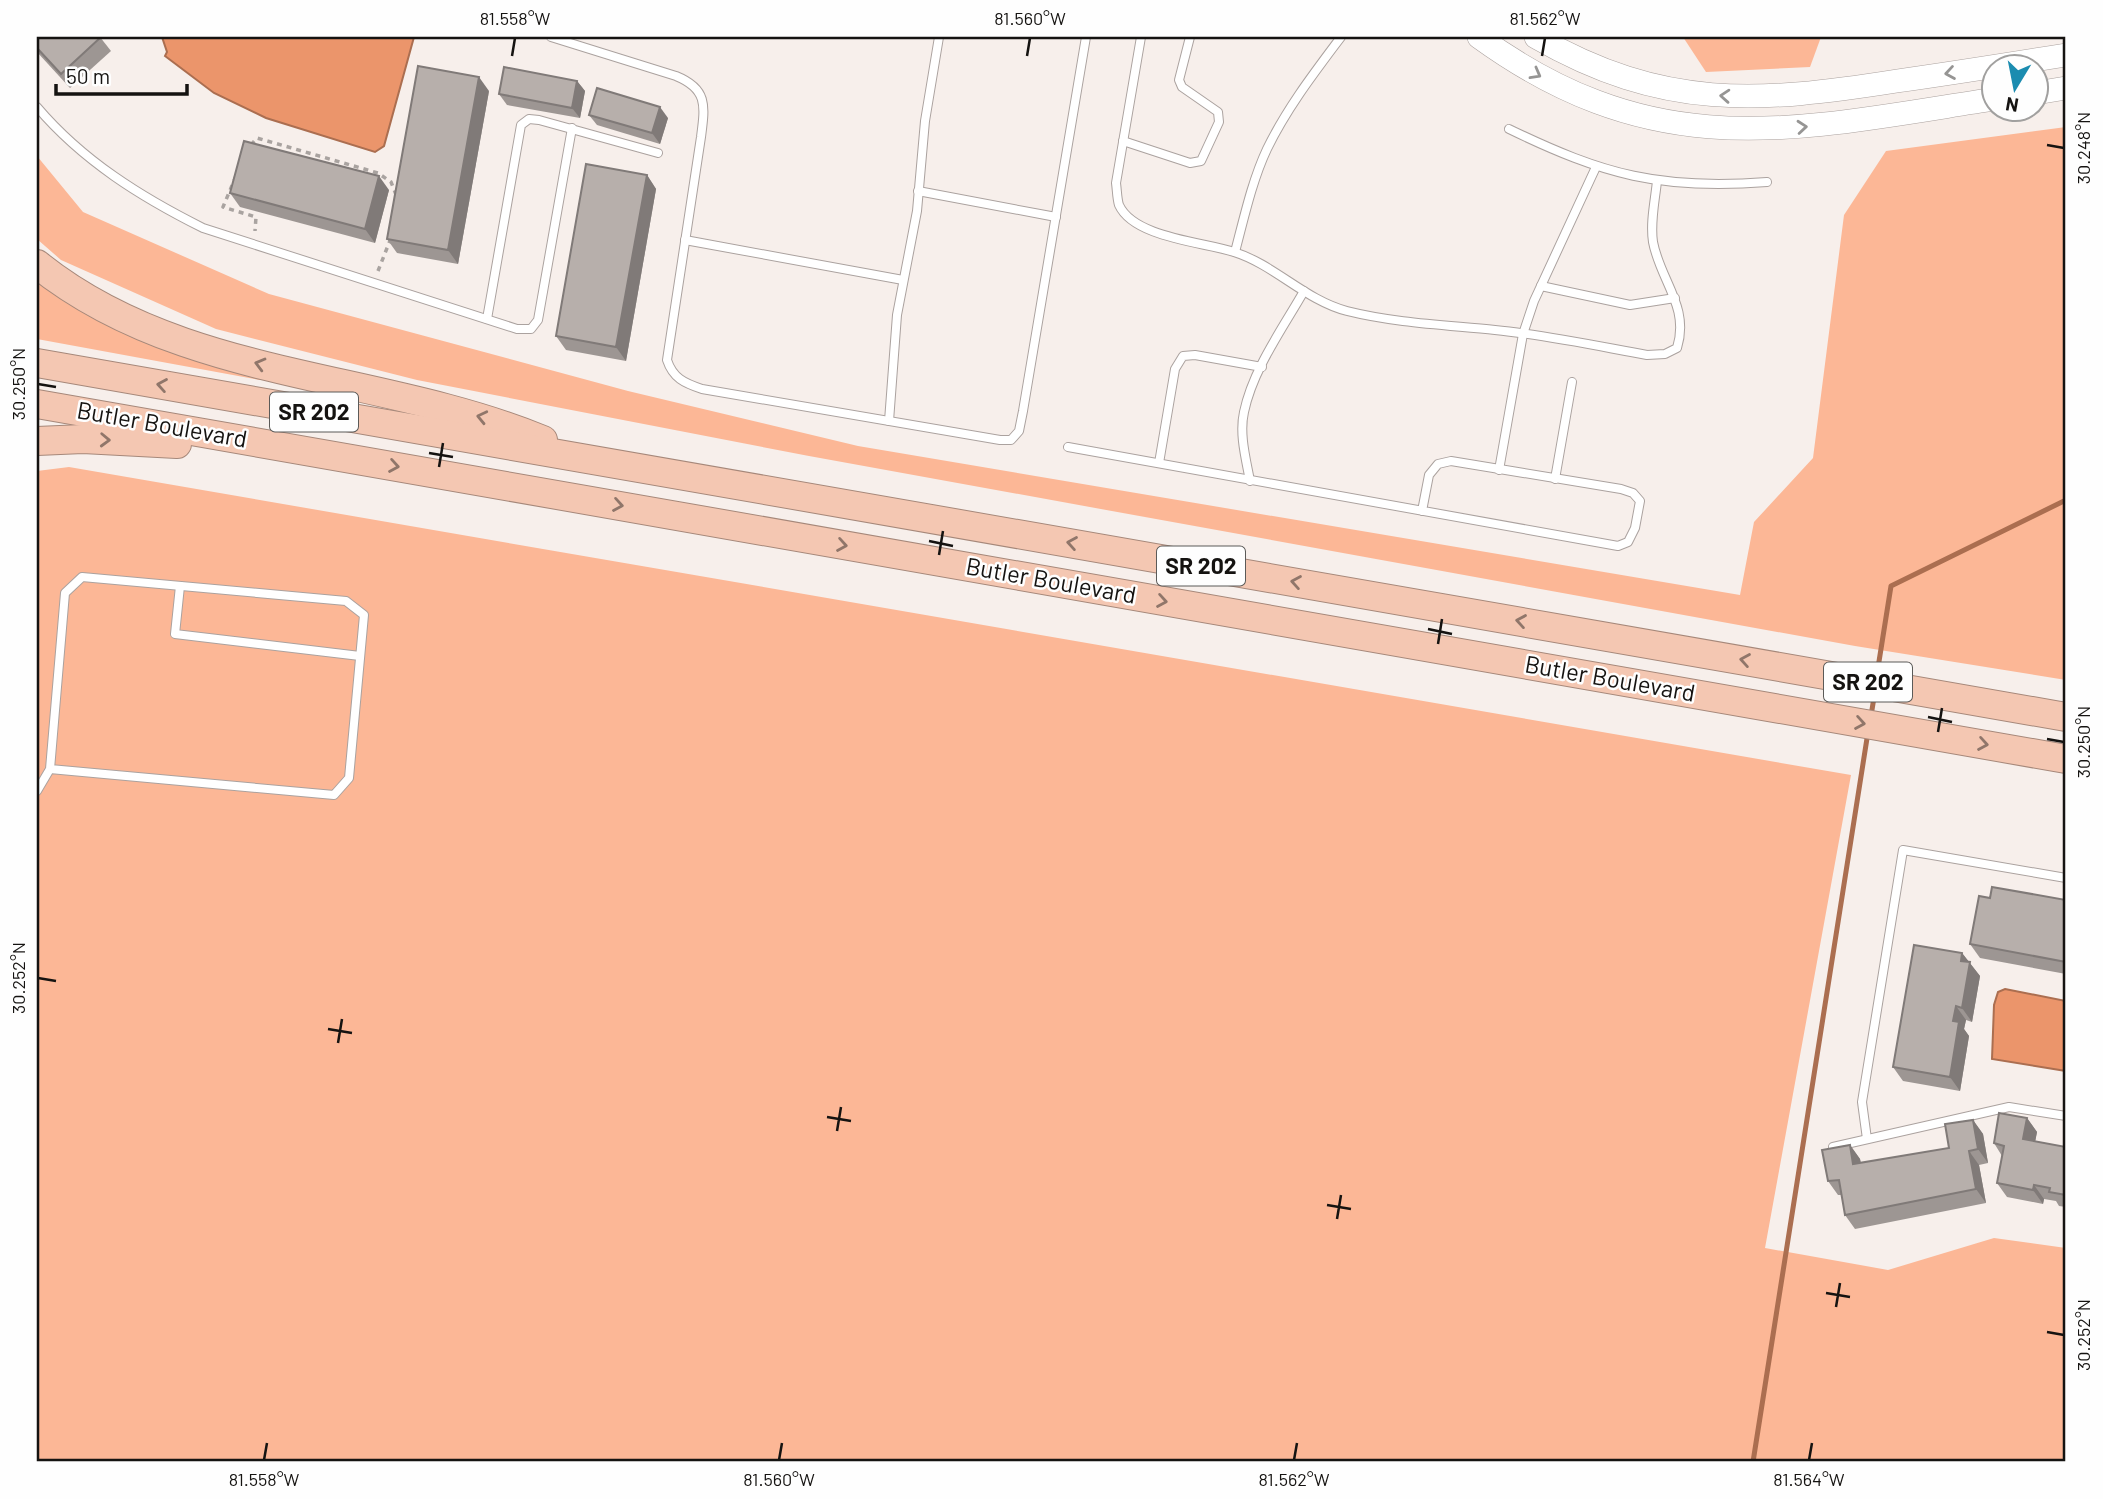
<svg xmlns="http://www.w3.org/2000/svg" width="2103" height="1499" font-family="Barlow,sans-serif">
<rect width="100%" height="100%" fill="#f7efeb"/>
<g fill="#fcb796">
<path d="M1683,37H1821L1810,67L1706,72Z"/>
<path d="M2066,127V680L1855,646L809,456L417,380L216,329L61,260L37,239V156L83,212L269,294L628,391L858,446L1740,595L1754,522L1813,458L1844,215L1886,151Z"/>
<path d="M37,271L261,373L260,380L37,339Z"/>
<path d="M69,467L1851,775L1765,1248L1888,1270L1994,1238L2066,1248V1462H37V471Z"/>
</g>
<g fill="#eb956b" stroke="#ab6e50" stroke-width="2">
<path d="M162,37H414L384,146L375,152L266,118L214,93L165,56L167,52Z"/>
<path d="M2005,989L2066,1001V1071L1992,1059L1994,1005L1998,992Z"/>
</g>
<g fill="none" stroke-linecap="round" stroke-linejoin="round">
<g stroke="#ab6e50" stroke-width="5">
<path d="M1877,674L1891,586L2066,500"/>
<path d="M1871,716L1875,691"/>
<path d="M1753,1462L1868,732"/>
</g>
<g stroke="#aba29f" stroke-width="10">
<g id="service">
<path d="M551,37L676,76C708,89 705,106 701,137L667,360C673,378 684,383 702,389L1000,440H1011L1019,431L1023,411L1086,37"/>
<path d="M1141,37L1116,183C1117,190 1117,199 1119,205C1134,238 1204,242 1234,252C1275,265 1305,300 1347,311C1395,323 1446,325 1495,330C1546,335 1597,346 1647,355L1665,354L1677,348C1690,307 1660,280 1653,242C1650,222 1655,201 1657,181"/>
<path d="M37,107C83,161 141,197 203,228L517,329H531L538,320L572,128"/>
<path d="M1509,129C1604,175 1660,190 1767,182"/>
<path d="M1123,141L1190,163L1201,161L1219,122L1218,112L1182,87L1179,80L1190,37"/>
<path d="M918,191L1056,217"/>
<path d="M685,240L903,280"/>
<path d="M1235,252C1244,218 1252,181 1267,149C1287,108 1314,73 1341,37"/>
<path d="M1541,286L1630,305L1675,298"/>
<path d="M487,319L521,125L529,119L539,120L658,153"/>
<path d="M889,421L897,315L917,211L925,121L939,37"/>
<path d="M1068,447C1252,480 1435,514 1618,546L1628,542L1635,528L1640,501L1633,493L1621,489L1451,461L1438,464L1429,475L1422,511"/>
<path d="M1159,463L1175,369L1183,356L1195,355L1262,367"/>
<path d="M1499,470L1523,334L1534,301L1596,167"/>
<path d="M1555,479L1572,382"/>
<path d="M1250,481C1246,459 1239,434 1244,412C1253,369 1283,328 1304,291"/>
<path d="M180,586L175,634L360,656"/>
<path d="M37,791L50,769L65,593L82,577L346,601L364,615L349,778L334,795L50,769"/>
<path d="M1867,1139L1862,1102L1903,850L2066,878"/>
<path d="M1833,1147L2009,1107L2066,1116"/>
</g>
</g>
<g stroke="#aba29f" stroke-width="24">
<g id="secondary">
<path d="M1479,37C1657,166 1794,130 1994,99"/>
<path d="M1536,37C1663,110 1758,103 1897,81C1954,73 2010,64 2066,55"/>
<path d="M2036,93L2066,88"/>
</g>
</g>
<g stroke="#a6887a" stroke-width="30">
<g id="motorway">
<path d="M37,264C181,380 378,372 543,440"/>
<path d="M37,363L2066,717"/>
<path d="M37,404L2066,759"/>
<path d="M37,441L83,439L177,444"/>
</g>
</g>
<g stroke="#a9a3a0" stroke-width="3.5" stroke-dasharray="5 5" stroke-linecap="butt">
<path d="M251,145L257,138L378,173L391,182L397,197"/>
<path d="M236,176L223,207L256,217L255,231"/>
<path d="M378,271L391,238"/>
</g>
<use href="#service" stroke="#fff" stroke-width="8"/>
<use href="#secondary" stroke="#fff" stroke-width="23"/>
<use href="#motorway" stroke="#f4c7b2" stroke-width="28"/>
</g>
<g fill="#9d9693">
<path d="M37,37H100L111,51L70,88L37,52Z"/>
<path d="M577,81L585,91L580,118L507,105L499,94Z"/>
<path d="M489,91L458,264L397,253L387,239Z"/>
<path d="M589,115L668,118L660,144L597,125Z"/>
<path d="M647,175L656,189L626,361L566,350L556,336Z"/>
<path d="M389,190L375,243L240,207L230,193Z"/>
<path d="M1990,898L2066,900V974L1980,958L1970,944Z"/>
<path d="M1962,953L1980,976L1972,1022L1966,1020L1964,1029L1969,1036L1960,1091L1903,1081L1893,1067Z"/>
<path d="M2027,1118L2037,1132L2035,1141L2066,1147V1207L2059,1206L2056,1201L2044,1199L2043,1204L2007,1197L1997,1183L2002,1156L1994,1143Z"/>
<path d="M1973,1120L1983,1134L1988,1163L1979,1165L1986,1203L1855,1229L1845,1215L1842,1195H1838L1828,1181L1850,1145L1860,1159L1861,1163L1949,1148Z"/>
</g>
<g fill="#807a78">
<path d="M479,77L489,91L458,264L448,250Z"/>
<path d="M577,81L585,91L580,118L572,108Z"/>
<path d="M660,107L668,118L660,144L652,133Z"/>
<path d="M647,175L656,189L626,361L616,347Z"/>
<path d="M379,176L389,190L375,243L365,229Z"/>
<path d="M1962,953L1980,976L1972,1022L1962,1008L1961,961Z"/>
<path d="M1956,1006L1966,1020L1964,1029L1969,1036L1960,1091L1950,1077L1953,1021Z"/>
<path d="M2027,1118L2037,1132L2033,1153L2023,1139Z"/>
<path d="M1973,1120L1983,1134L1988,1163L1978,1149Z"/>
<path d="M1850,1145L1860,1159L1863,1178L1853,1164Z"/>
<path d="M1969,1151L1979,1165L1986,1203L1976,1189Z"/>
<path d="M2034,1185L2044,1199L2043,1204L2033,1190Z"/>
</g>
<g fill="#b7afab" stroke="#807a78" stroke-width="2">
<path d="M37,37H101L61,74L37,48Z"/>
<path d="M418,66L479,77L448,250L387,239Z"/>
<path d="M504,67L577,81L572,108L499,94Z"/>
<path d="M597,88L660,107L652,133L589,115Z"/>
<path d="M244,141L379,176L365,229L230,193Z"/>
<path d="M586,164L647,175L616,347L556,336Z"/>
<path d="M1992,887L2066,900V962L1970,944L1979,896L1990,898Z"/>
<path d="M1914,945L1962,953L1961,961L1970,962L1962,1008L1956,1006L1953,1021L1959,1022L1950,1077L1893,1067Z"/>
<path d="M1999,1113L2027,1118L2023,1139L2066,1147V1195L2049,1192L2050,1188L2034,1185L2033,1190L1997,1183L2004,1146L1994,1143Z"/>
<path d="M1973,1120L1978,1149L1969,1151L1976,1189L1845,1215L1839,1180L1828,1181L1822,1150L1850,1145L1853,1164L1949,1148L1945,1124Z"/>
</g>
<defs><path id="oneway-chevron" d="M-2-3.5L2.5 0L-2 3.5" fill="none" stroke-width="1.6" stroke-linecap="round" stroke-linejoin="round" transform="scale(1.75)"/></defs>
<g stroke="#969594">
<use href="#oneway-chevron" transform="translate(1950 73) rotate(171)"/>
<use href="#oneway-chevron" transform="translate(1536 74) rotate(29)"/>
<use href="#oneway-chevron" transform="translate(1725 96) rotate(-176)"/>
<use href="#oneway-chevron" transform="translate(1802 127) rotate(-5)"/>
</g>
<g stroke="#90766a">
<use href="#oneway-chevron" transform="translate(260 364) rotate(-165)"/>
<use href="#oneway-chevron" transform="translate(162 385) rotate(-170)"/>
<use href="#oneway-chevron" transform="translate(482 417) rotate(-167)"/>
<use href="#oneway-chevron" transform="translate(105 440) rotate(2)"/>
<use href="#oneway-chevron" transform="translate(394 466) rotate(10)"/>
<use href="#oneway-chevron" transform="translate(618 505) rotate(10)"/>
<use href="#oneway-chevron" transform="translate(1072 543) rotate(-170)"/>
<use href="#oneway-chevron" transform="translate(842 545) rotate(10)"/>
<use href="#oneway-chevron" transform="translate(1296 582) rotate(-170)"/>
<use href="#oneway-chevron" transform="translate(1162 601) rotate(10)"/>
<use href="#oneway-chevron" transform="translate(1521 621) rotate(-170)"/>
<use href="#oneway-chevron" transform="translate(1745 660) rotate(-170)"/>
<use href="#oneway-chevron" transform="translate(1860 723) rotate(10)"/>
<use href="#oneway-chevron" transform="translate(1983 744) rotate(10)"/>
</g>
<path fill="none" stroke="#151311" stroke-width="2.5" d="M512,56L515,38M1027,56L1030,38M1542,56L1545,38M2047,145L2064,148M38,384L56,387M429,453L453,457M439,467L443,443M929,541L953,546M939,555L943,531M1428,629L1452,634M1438,644L1442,619M1928,717L1952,722M1938,732L1942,708M2047,739L2064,742M38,978L56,981M328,1029L352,1033M338,1043L342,1019M827,1117L851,1121M837,1131L841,1107M1327,1205L1351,1209M1337,1219L1341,1195M1826,1293L1850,1297M1836,1307L1840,1283M2047,1332L2064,1335M264,1460L267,1443M779,1460L782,1443M1294,1460L1297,1443M1809,1460L1812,1443"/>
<g text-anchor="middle" stroke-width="5" stroke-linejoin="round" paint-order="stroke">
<g fill="#fefefe" stroke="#5b5a58" stroke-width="2">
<rect x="270" y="392.5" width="88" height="39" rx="5"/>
<rect x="1157" y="546.5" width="88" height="39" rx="5"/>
<rect x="1824" y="662.5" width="88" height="39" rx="5"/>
</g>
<g font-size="23" font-weight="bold" fill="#151311">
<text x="314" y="420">SR 202</text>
<text x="1201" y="574">SR 202</text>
<text x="1868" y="690">SR 202</text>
</g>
<g font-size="24" fill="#151311" stroke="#fefefe">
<text transform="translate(162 425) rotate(10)" y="8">Butler Boulevard</text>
<text transform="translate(1051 581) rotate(10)" y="8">Butler Boulevard</text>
<text transform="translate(1610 679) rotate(10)" y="8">Butler Boulevard</text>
</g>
</g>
<rect width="2103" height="1499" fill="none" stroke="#fefefe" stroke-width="77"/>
<g transform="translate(2015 88) rotate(190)"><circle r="33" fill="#fefefe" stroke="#a1a09f" stroke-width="2"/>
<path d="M0-5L12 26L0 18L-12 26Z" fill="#1b8cb0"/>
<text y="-10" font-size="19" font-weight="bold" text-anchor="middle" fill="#151311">N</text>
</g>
<path d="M56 84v10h131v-10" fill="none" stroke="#151311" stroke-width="3.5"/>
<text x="66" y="84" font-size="21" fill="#151311" stroke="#fefefe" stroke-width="5" paint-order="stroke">50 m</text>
<rect x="38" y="38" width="2026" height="1422" fill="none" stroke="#151311" stroke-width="2.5"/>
<g font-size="18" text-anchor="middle" fill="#151311">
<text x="515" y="25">81.558°W</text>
<text x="1030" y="25">81.560°W</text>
<text x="1545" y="25">81.562°W</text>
<text transform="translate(2084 148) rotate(-90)" y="6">30.248°N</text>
<text transform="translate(19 384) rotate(-90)" y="6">30.250°N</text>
<text transform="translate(2084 742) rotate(-90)" y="6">30.250°N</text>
<text transform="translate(19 978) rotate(-90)" y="6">30.252°N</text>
<text transform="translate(2084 1335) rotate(-90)" y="6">30.252°N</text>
<text x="264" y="1486">81.558°W</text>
<text x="779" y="1486">81.560°W</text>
<text x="1294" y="1486">81.562°W</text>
<text x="1809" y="1486">81.564°W</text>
</g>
</svg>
